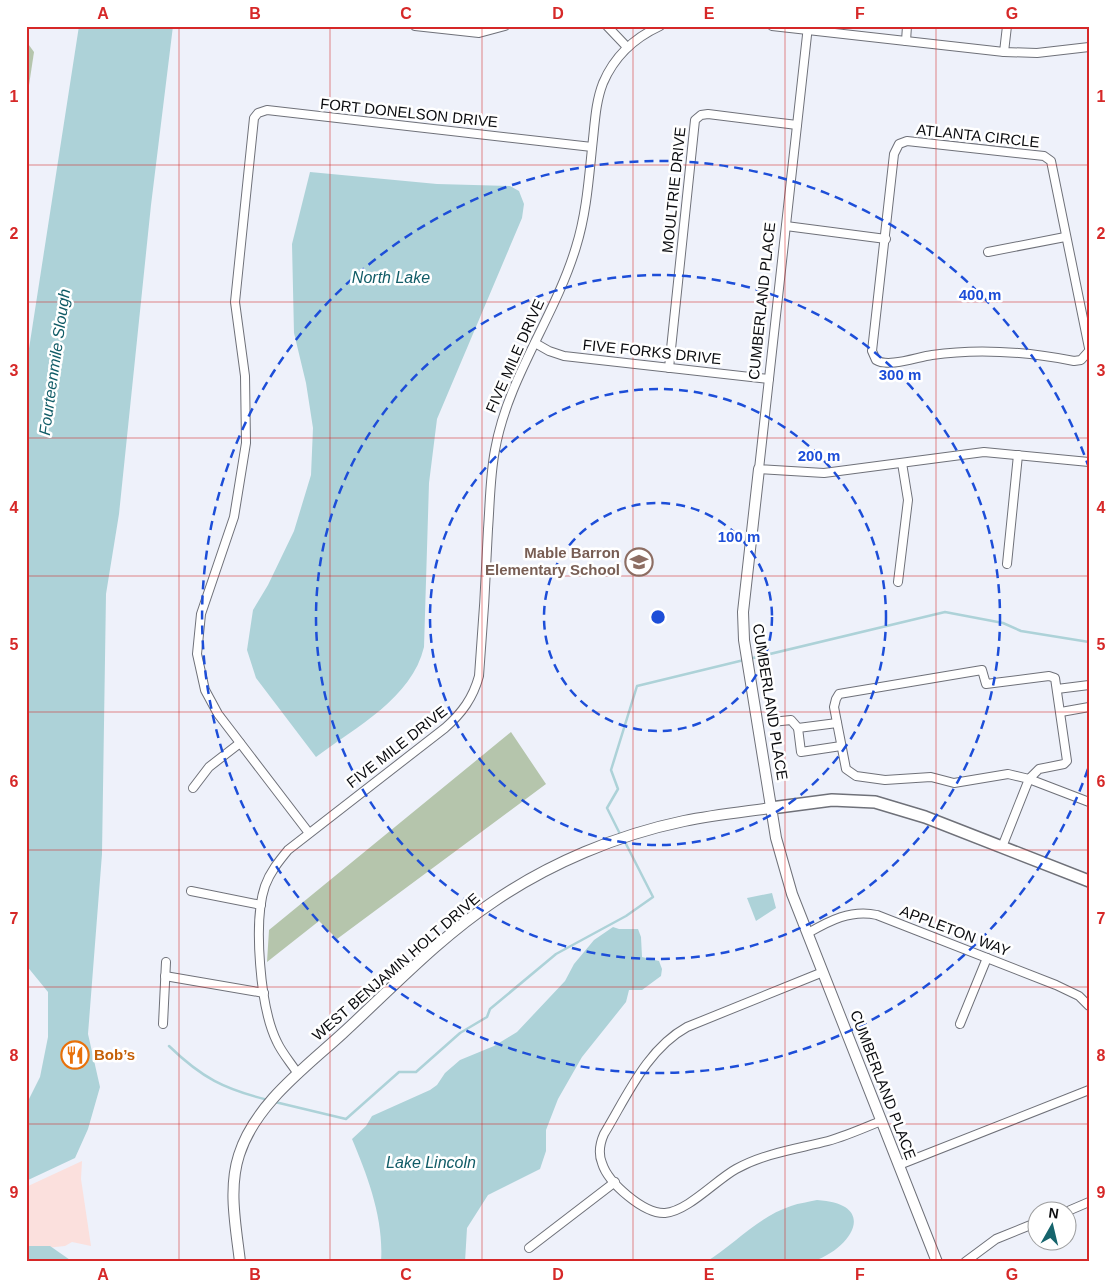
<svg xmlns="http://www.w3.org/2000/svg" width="1115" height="1288" font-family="Arial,sans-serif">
<rect width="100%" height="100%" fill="#eef1fa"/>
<path fill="#fbe0dd" d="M82,1161L81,1179L91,1246L72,1242L65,1246L26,1250V1187Z"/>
<g fill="#b5c5ac">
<path d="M26,41L34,52L26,105Z"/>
<path d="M511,732L546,784L337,939L319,921L267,962L269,930Z"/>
</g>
<g fill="#add2d8">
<path d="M79,26H173L151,205L119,514L106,594L102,854L88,1034L100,1087L88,1129L75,1158L26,1181V1105L40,1077L48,1037V992L26,965V368Z"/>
<path d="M310,172L437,184L510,186L519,191L524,204L522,218L437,419L429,483L424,647C412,698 356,727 316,757L256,678L247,650L253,610L268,585L294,531L311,475L313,428L306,383L294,333L292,244Z"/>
<path d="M772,893L776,908L756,921L747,898Z"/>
<path d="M613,927L619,929H638L641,937L642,957L659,961L662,969L661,976L642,990H629L626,1002L582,1057L558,1099L546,1130V1151L540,1169L488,1195L467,1228L465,1262H381C384,1219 368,1177 352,1139L366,1126L372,1116L430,1090L437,1085L445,1073L460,1060L494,1046L517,1032L565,981L574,964L594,940Z"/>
<path d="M817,1200C882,1204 849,1252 810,1262C802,1264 791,1262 783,1262C757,1262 732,1262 706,1262C735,1244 758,1217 791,1206C799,1203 809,1202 817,1200Z"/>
<path d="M26,1246H50L73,1262H26Z"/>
</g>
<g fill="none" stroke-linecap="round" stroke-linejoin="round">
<g stroke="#add2d8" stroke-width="2.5">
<path d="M749,659L945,612L1003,623L1021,631L1089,642"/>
<path d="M621,836L607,808L618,789L611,770L637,686L744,660"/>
<path d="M169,1046C202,1078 224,1089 268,1100"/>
<path d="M275,1102L346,1119L399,1072H416L460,1033L487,1017L490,1009L556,954L626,916L653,897L624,840"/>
</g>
<g stroke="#6f7179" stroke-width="10">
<g id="minor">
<path d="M415,26L479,33L505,26"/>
<path d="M607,26L627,47"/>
<path d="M772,26L1004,52L1037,53L1089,47"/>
<path d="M808,26L759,469L824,473L984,452L1089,462"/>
<path d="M906,41L907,26"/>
<path d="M1004,52L1007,26"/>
<path d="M786,226L886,239"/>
<path d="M988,252L1065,237"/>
<path d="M535,343L549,351L564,356L769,379"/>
<path d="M1089,348L1051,161L1044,156L907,141L899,144L894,154L872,351L876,360C888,368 917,357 932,355C979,348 1028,352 1074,361L1081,360L1089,351"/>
<path d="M669,368L695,120L701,115L708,114L797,125"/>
<path d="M1007,564L1018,455"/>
<path d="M898,582L908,500L902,463"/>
<path d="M1057,689L1089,685"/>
<path d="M1061,712L1089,707"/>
<path d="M772,722L791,720L798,728"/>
<path d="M837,723L798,728L801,752L841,746"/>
<path d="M193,788L209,767L240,743"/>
<path d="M309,833L218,714L205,690L197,654L201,614L234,517L246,443L245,376L235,302L254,118L258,113L267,110L592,147"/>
<path d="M1002,847L1029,779L1039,769L1064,764L1067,761L1055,678L1049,676L986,684L982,670L839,694L836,699L834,707L846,769L856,776L885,780L931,777L954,783L1008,774L1029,779L1089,802"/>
<path d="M191,891L261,905"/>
<path d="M808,933C829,921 851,909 877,915L1056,985L1079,996L1089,1006"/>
<path d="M823,972L687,1027C647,1049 627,1096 604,1134C600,1143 598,1153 602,1163C608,1183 644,1214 665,1213C688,1211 716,1180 736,1169C765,1153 797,1149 828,1141C846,1136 864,1128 881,1121"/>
<path d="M165,976L264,993"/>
<path d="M163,1024L166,962"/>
<path d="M960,1024L987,958"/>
<path d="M298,1074C291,1063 282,1053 277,1042C260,1008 253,921 265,886C270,872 279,861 288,850L445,728C462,713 473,698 479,676C483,627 486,578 488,529C490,503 490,476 495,450C508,377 555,317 576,247C587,212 589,175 593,139C595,120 596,101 603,83C614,57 634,38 660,26"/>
<path d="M899,1165L1089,1090"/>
<path d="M1068,1211L1089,1202"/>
<path d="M529,1248L615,1182"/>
<path d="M965,1262L996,1239L1038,1222"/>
</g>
</g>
<g stroke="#6f7179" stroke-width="12">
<g id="tertiary">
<path d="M759,469L743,612L744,640L776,838L792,894L937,1262"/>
<path d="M240,1262C236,1227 228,1189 239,1155C255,1104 305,1068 343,1033C391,989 439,938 493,902C550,863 617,835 684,821C713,815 742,812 771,808"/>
</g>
</g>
<g stroke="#6f7179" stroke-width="14">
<path id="secondary" d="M771,808L832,800L875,802L925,817L1089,881"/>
</g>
<use href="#minor" stroke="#fff" stroke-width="8"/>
<use href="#tertiary" stroke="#fff" stroke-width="10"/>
<use href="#secondary" stroke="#fff" stroke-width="11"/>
</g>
<path fill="none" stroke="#d62828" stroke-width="1" stroke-opacity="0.55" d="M179,26V1262M330,26V1262M482,26V1262M633,26V1262M785,26V1262M936,26V1262M26,165H1089M26,302H1089M26,438H1089M26,576H1089M26,712H1089M26,850H1089M26,987H1089M26,1124H1089"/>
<g fill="none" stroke="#1d4ed8" stroke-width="2.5" stroke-dasharray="9 6">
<circle cx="658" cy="617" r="114"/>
<circle cx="658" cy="617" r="228"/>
<circle cx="658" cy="617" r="342"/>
<path d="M1088 769A456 456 0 1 1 1088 465"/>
</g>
<defs>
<g id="school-ring" transform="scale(1.4375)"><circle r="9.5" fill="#fff" stroke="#8d6e63" stroke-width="1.5"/><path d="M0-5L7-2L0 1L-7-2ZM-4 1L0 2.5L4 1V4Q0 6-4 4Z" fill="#8d6e63"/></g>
<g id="restaurant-ring" transform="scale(1.4375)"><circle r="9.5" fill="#fff" stroke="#e8710a" stroke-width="1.5"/><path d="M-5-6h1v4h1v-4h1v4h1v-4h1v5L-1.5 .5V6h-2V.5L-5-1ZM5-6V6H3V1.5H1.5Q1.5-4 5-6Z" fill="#e8710a"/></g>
</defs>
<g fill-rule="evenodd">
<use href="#school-ring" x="639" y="562"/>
<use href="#restaurant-ring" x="75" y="1055"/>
</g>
<g text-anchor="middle" stroke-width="5" stroke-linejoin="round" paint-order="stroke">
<g font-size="15" fill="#0b0c0f" stroke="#fff">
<text transform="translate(409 113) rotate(6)" y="5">FORT DONELSON DRIVE</text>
<text transform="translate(978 136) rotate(6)" y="5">ATLANTA CIRCLE</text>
<text transform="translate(674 190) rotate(-84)" y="5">MOULTRIE DRIVE</text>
<text transform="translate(762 301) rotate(-84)" y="5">CUMBERLAND PLACE</text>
<text transform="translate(652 352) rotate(6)" y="5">FIVE FORKS DRIVE</text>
<text transform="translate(515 356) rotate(-66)" y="5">FIVE MILE DRIVE</text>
<text transform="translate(770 702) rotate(81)" y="5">CUMBERLAND PLACE</text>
<text transform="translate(397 747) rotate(-38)" y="5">FIVE MILE DRIVE</text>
<text transform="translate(955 931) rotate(21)" y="5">APPLETON WAY</text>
<text transform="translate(396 967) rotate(-41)" y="5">WEST BENJAMIN HOLT DRIVE</text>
<text transform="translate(883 1085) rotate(69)" y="5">CUMBERLAND PLACE</text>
</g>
<g font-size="15" font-weight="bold" fill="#785e54" stroke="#fff" text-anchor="end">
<text x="620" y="558">Mable Barron<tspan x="620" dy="17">Elementary School</tspan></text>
</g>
<g font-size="15" font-weight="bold" fill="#c56008" stroke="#fff" text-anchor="start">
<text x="94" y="1060">Bob’s</text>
</g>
<g font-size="16" font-style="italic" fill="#115c67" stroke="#fff">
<text x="391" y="283">North Lake</text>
<text transform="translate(54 362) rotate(-82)" y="6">Fourteenmile Slough</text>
<text x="431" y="1168">Lake Lincoln</text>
</g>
</g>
<circle cx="658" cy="617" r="8" fill="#1d4ed8" stroke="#fff" stroke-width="2.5"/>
<g font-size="15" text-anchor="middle" font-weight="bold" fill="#1d4ed8" stroke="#fff" stroke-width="5" stroke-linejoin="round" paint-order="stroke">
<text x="980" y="300">400 m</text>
<text x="900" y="380">300 m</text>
<text x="819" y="461">200 m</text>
<text x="739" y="542">100 m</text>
</g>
<rect width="1115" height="1288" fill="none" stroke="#ffffff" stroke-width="55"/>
<g transform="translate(1052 1226) rotate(8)"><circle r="24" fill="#ffffff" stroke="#9d9e9f"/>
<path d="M0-4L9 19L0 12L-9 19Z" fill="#16646c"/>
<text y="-8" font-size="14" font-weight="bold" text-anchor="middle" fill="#0b0c0f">N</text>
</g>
<rect x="28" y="28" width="1060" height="1232" fill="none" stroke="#d62828" stroke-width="2"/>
<g font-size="16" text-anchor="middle" font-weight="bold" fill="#d62828">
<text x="103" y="19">A</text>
<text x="255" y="19">B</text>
<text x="406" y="19">C</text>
<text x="558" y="19">D</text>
<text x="709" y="19">E</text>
<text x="860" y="19">F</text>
<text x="1012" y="19">G</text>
<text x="14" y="102">1</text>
<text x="1101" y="102">1</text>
<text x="14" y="239">2</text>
<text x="1101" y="239">2</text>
<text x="14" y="376">3</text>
<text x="1101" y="376">3</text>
<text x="14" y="513">4</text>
<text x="1101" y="513">4</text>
<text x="14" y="650">5</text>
<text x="1101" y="650">5</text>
<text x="14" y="787">6</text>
<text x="1101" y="787">6</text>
<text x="14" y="924">7</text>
<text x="1101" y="924">7</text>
<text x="14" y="1061">8</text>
<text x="1101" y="1061">8</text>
<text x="14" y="1198">9</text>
<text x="1101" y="1198">9</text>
<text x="103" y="1280">A</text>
<text x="255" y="1280">B</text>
<text x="406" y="1280">C</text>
<text x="558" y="1280">D</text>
<text x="709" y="1280">E</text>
<text x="860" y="1280">F</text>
<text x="1012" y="1280">G</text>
</g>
</svg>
